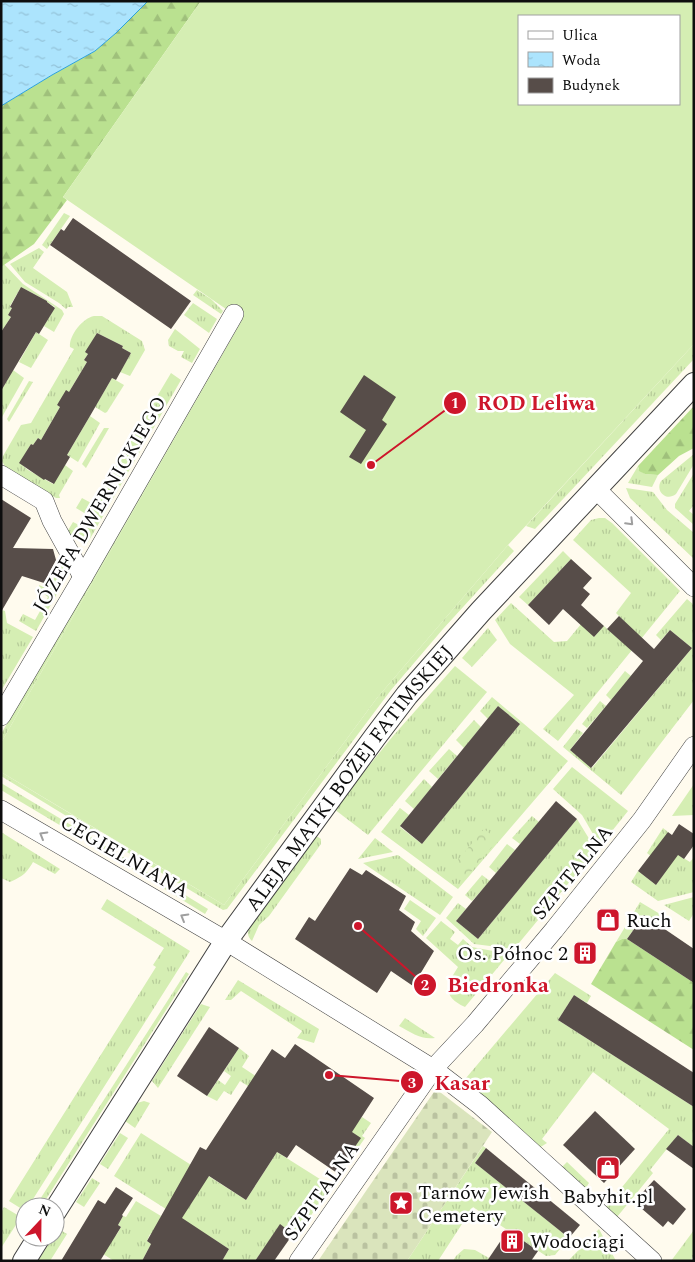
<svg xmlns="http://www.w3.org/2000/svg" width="695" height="1262" font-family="Spectral,serif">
<defs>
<pattern id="grass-tufts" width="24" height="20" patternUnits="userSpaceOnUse" patternTransform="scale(1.25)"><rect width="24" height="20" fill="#d5eeb3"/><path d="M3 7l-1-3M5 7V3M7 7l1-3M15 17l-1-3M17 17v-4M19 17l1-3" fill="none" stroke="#b6cb99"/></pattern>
<pattern id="forest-firs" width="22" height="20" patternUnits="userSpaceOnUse" patternTransform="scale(1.25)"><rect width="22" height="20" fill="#bae190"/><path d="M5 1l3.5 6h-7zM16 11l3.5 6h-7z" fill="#9fc07b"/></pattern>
<pattern id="cemetery-stones" width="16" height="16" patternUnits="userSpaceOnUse" patternTransform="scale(1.25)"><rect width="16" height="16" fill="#dae4bc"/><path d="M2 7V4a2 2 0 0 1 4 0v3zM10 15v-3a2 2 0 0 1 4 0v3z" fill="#bac2a0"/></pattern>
<pattern id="park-crowns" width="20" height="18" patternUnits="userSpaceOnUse" patternTransform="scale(1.25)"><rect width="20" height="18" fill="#d5eeb3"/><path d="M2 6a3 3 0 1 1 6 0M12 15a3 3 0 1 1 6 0" fill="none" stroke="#b6cb99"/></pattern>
<pattern id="water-ripples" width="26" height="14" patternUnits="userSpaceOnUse" patternTransform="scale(1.25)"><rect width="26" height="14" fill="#ace4fd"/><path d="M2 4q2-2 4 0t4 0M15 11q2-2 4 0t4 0" fill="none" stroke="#93c2d8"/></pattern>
</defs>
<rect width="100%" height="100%" fill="#fffbee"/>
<g fill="url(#grass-tufts)">
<path d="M64,213L70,216L47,249L42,245Z"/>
<path d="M39,248L44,252L33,268L67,292L73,307H68L66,309L59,303L25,282L10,264Z"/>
<path d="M4,264L23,284L62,310L64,314L54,332L44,326L55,307L47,302V301L21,287L10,306L12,308L8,315L11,317L1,332V267Z"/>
<path d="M197,290L211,299L223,311L221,314L193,295Z"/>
<path d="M193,303L217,319L209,333L184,315Z"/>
<path d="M94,316H102L142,341L145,350L130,376L120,372L131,353L122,348L123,346L97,333L86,352L88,354L84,360L87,362L69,392L57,405L60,407L41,440L38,438L33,445L31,444L20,463L28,470L53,484L65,465L73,471L59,495L60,498H56L7,470L2,461L3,456L21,425L31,423L74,349L70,347C69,335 83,318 94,316Z"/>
<path d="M175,329L200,349L192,363L181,357L184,351H178L169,346L168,340Z"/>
<path d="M36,332L48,340L31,368L19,362Z"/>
<path d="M694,344V359L535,529L526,526Z"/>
<path d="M218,362L1,743V734L215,364Z"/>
<path d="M13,370L24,378L2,417L1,391Z"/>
<path d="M171,373L181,380L87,544L77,540L67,532L73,522L79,525L86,514L76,508L82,498L93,504Z"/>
<path d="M112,378L124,385L107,412L105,413L95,407Z"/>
<path d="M29,381L33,382L9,422L7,419Z"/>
<path d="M90,416L100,423L78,462L67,455Z"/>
<path d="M104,428H109L86,468L82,464Z"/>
<path d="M694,454V464L676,494C666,502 655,491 661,481Z"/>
<path d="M638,466V469L645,474L658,475L652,487L628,483Z"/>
<path d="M694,473V505L689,511L694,515V525L675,508V504Z"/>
<path d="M626,488L653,492L667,510L694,533V559L630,498Z"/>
<path d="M599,518H605L612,523L680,591L558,741L543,729L574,695L510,644L495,620L511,603L554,642L567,641L582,623L594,637L604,626L622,642L633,630L616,613L631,593L573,540L591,520Z"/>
<path d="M508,545L514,551L443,629L391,690L227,909L223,910L102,837L104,834L224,905L377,698Z"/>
<path d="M563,551L571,559L528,605L519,597Z"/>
<path d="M62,564L67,576L36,631L19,621L23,614L35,620L48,597L40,591L39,585L48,589Z"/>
<path d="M687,599L694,605V700L621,795L563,747L577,729L583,733L570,750L592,768L692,648L670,630L661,640L656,635Z"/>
<path d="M2,610L5,611L7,623L33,637L1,691Z"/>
<path d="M488,628L497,640L472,667L462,658Z"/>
<path d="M455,666L487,692L368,835L334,809L393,736Z"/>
<path d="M625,671L631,676L611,700L606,695Z"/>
<path d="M492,697L568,761L458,889L381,832L400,808L409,815L400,827L422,844L520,724L498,706L488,719L480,711Z"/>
<path d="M600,701L606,706L587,728L582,724Z"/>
<path d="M474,720L481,727L464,748L456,740Z"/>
<path d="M449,749L457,756L438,779L429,771Z"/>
<path d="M572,767L628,811L600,846L582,815L553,789Z"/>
<path d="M1,772L101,832L99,836L1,776Z"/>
<path d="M424,779L432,787L414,809L405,801Z"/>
<path d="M1,783L96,840L93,845L1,790Z"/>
<path d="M694,784V815L672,816Z"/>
<path d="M532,816L539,822L520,844L512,838Z"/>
<path d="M577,819L596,850L514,949L474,944L446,918L458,903L466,909L456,921L478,939Z"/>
<path d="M663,828L668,832L667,848L690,862L694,857V892L658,901L631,882L638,871L656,885L667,869L647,853Z"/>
<path d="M1,832L60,869L55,874L33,862C26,874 23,876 10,882L1,878Z"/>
<path d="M314,837H318L321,839V844L269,916L259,925L252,941C247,936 247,932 250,926Z"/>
<path d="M375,838L393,852L358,859Z"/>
<path d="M100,843L208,909L205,914L98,848Z"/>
<path d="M507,844L515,850L496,873L489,867Z"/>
<path d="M398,855L453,897L440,915L363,863Z"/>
<path d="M482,875L490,881L472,901L465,895Z"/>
<path d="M694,897V913L689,921L664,905Z"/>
<path d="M107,899L190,951L28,1207H25V1211L9,1201L156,967L153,965L164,948L101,909Z"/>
<path d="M410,900L436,918L423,936L416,929L421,921L404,909Z"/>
<path d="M640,902L660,914L656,923L643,915L627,939H622L616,942Z"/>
<path d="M441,921L455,932L450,939L458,945L463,939L472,947L509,954L465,1007C441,996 447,984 458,967L426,938Z"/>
<path d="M186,972L189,974L41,1207H35Z"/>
<path d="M555,973L591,996L587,1003L574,995L558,1020L694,1107V1147L678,1135L650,1170L653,1173L617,1217L606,1207L669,1129L593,1072L542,1139L547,1143L539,1148L468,1087L466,1078Z"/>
<path d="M238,980L319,1029L314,1043L297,1038L302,1031L241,991L231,1000H225Z"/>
<path d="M201,1004L210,1007L158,1088L152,1081Z"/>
<path d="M405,1018L435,1038C421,1040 412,1033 399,1026Z"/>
<path d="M239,1048L249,1056L242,1067L287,1097L271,1101L240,1081L231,1095L224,1091L217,1101L207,1096L218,1080L225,1085L231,1076L224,1071Z"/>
<path d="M144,1101L150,1103L135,1128L125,1121L137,1103Z"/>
<path d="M339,1109L358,1122L362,1117L371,1123L362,1136L365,1138L339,1175L337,1173L360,1138L332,1119Z"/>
<path d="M120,1133L128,1138L108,1169L100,1164Z"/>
<path d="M141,1133L246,1200L277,1152L331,1186L299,1233L295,1231L293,1234L280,1225L255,1261H222L229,1249L114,1176Z"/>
<path d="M483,1146L486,1148L475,1163L569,1238L555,1255L546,1256L473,1207L438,1261H407Z"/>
<path d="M567,1162L589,1183L585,1189L561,1168Z"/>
<path d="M92,1178L100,1183L84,1207L76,1202Z"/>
<path d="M136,1201L161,1216L153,1235L150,1234L147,1241L151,1244L142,1261H114L100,1252L117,1234L121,1227L118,1225L123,1216L126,1217Z"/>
<path d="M4,1207L21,1217L1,1248V1213Z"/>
<path d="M59,1229L67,1234L50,1261H38L53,1237H55Z"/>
<path d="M599,1229L616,1261H568Z"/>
<path d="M694,1230V1256L690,1261H671Z"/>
<path d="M464,1249L475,1250L489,1258L487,1261H453L456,1256Z"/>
</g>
<g fill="url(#forest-firs)">
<path d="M148,1H201L63,197L67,200L34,244L1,267V106L52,75L95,51L116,33Z"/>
<path d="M694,406V448L679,456L658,475L645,474L639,471L638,466Z"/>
<path d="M622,939H627L694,983V1050L591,984L616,942Z"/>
</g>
<path fill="url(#cemetery-stones)" d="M436,1089L492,1132L407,1261H318Z"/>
<path fill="url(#park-crowns)" d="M484,829L498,840L465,878L452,867Z"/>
<path fill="#d5eeb3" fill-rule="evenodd" d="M201,1H694V344L508,545L377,698L224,905L1,772V743L242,320L63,197ZM519,16H679V104H519Z"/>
<path fill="url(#water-ripples)" stroke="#2ba1dc" d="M1,1H148L116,33L95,51L52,75L1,106Z"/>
<g fill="#574d49">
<path d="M73,218L191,301L171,329L50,245L61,229L64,231Z"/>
<path d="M21,287L47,301V302L55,308L39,334L36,332L1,391V332L11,317L8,315L12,308L10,307Z"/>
<path d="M97,333L123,346L122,348L131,353L116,380L112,378L90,416L67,455L70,457L54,484L45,479L44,480L19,463L31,444L33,445L38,438L41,440L60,407L57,405L66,390L69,392L87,362L84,360L88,354L85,352Z"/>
<path d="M364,375L396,397L382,420L387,424L361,464L349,457L366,430L340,412Z"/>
<path d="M1,499L31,518L13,548L53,549L56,560L44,583L22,576L1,612Z"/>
<path d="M571,559L592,578L583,588L590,594L581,605L604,626L594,637L563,609L549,625L528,605Z"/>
<path d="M619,616L654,649L670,630L692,648L591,768L570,750L643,661L607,629Z"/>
<path d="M498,706L520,724L422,844L400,826Z"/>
<path d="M556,801L577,819L478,939L456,921Z"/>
<path d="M679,824L694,834V845L684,859L678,855L656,885L638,871L668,832L672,835Z"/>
<path d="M350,868L362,875L366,870L406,896L399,910L415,922L411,931L434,951L413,986L391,971L377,993L295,939L309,917L315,921Z"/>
<path d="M644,915L694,949V983L627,939Z"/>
<path d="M574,995L694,1073V1107L558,1020Z"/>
<path d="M209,1027L239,1048L207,1096L177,1076Z"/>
<path d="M295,1044L374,1098L352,1132L361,1138L337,1173L296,1145L287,1158L277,1152L246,1200L209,1176L182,1218L229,1249L222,1261H142L151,1244L147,1241L200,1147L206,1150L272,1049L285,1058Z"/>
<path d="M595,1111L635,1149L604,1183L563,1145Z"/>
<path d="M678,1135L694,1147V1169L666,1149Z"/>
<path d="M486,1148L580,1225L569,1238L475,1163Z"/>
<path d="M654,1180L686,1209L673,1225L668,1221L663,1227L634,1202Z"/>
<path d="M116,1187L133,1198L122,1215L123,1216L118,1225L121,1227L100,1261H61L98,1200L105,1204Z"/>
<path d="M280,1224L293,1234L274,1261H255Z"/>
<path d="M508,1230L538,1251L531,1261H487Z"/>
</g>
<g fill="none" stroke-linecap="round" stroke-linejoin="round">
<g stroke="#414141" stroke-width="20">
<g id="minor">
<path d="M1,475L44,501L52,521L83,577"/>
<path d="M595,488L694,587"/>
<path d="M1,716L83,577L234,314"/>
<path d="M1,810L226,941L433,1069L480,1105L652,1261"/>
<path d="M299,1261L433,1069L475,1024L554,930L642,820L694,746"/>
</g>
</g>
<g stroke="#414141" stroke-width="24">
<g id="tertiary">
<path id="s1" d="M55,1211L226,941L375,737L407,695L481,611L694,384"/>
<path d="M24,1261L39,1237"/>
</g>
</g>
<use href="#minor" stroke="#fff" stroke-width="19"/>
<use href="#tertiary" stroke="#fff" stroke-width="22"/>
</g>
<defs><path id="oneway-chevron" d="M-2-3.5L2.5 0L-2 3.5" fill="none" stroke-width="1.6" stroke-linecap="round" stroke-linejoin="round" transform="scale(1.25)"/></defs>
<g stroke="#9f9f9f">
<use href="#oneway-chevron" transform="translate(630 522) rotate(45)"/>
<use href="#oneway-chevron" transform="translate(43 835) rotate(-150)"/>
<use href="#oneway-chevron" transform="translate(184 917) rotate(-150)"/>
</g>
<defs>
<g id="shop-square" transform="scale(1.25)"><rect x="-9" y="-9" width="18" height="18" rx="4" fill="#cd162b" stroke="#fff"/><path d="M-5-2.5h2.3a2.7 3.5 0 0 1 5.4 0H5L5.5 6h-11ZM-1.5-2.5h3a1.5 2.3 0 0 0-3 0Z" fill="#fff"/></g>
<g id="building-square" transform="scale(1.25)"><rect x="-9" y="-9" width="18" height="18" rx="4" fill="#cd162b" stroke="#fff"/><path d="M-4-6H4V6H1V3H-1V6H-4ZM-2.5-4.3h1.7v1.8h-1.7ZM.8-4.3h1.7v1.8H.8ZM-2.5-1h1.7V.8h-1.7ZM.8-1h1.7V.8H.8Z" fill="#fff"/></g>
<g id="sight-square" transform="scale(1.25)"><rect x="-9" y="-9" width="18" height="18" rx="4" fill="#cd162b" stroke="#fff"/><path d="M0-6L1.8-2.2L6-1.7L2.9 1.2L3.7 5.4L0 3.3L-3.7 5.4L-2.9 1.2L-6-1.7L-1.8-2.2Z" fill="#fff"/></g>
</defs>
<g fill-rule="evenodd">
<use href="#shop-square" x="608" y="920"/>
<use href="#building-square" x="585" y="953"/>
<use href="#shop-square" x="608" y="1168"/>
<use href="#sight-square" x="401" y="1203"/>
<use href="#building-square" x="512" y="1241"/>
</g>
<g text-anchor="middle" stroke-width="5" stroke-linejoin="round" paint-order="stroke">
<g font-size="20" fill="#0e0e0e" stroke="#fff">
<text transform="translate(99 504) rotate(-60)" y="7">JÓZEFA DWERNICKIEGO</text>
<text dy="7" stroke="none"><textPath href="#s1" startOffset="524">ALEJA MATKI BOŻEJ FATIMSKIEJ</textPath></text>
<text transform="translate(125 856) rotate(30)" y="7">CEGIELNIANA</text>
<text transform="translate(572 872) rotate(-51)" y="7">SZPITALNA</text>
<text transform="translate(321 1191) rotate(-55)" y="7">SZPITALNA</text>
</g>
<g font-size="20" fill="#0e0e0e" stroke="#fff" text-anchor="start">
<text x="626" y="927">Ruch</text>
<text x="568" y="960" text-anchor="end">Os. Północ 2</text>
<text x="418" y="1199">Tarnów Jewish<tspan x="418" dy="23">Cemetery</tspan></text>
<text x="608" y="1203" text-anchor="middle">Babyhit.pl</text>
<text x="530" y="1248">Wodociągi</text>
</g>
</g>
<path fill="none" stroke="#cd162b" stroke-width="2" d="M371 465L455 403M358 926L425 985M329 1075L412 1082"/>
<g fill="#cd162b" stroke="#fff" stroke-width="2">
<circle cx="371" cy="465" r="5"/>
<circle cx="358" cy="926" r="5"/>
<circle cx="329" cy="1075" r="5"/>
<circle cx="455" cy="403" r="12"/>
<circle cx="425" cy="985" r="12"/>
<circle cx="412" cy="1082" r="12"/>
</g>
<g font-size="15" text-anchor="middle" font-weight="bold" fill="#fff">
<text x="455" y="408">1</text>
<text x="425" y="990">2</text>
<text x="412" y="1088">3</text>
</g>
<g font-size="21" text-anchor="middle" font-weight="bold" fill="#cd162b" stroke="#fff" stroke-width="5" stroke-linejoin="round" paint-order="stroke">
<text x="536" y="410">ROD Leliwa</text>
<text x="498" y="992">Biedronka</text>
<text x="462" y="1090">Kasar</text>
</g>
<rect width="695" height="1262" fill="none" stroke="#0e0e0e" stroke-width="5"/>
<rect x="518" y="15" width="162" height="90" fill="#ffffff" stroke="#9f9f9f"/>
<rect x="528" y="31" width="25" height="8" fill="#ffffff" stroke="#9f9f9f"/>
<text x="562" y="40" font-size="15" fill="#0e0e0e">Ulica</text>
<rect x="528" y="52" width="25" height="15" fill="url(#water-ripples)" stroke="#9f9f9f"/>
<text x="562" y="65" font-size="15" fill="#0e0e0e">Woda</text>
<rect x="528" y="78" width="25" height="15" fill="#574d49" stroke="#9f9f9f"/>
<text x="562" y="90" font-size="15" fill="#0e0e0e">Budynek</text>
<g transform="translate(40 1222) rotate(22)"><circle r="24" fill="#ffffff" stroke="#9f9f9f"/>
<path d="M0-4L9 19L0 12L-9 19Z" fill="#cd162b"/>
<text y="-8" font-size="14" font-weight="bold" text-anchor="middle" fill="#0e0e0e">N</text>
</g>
</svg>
